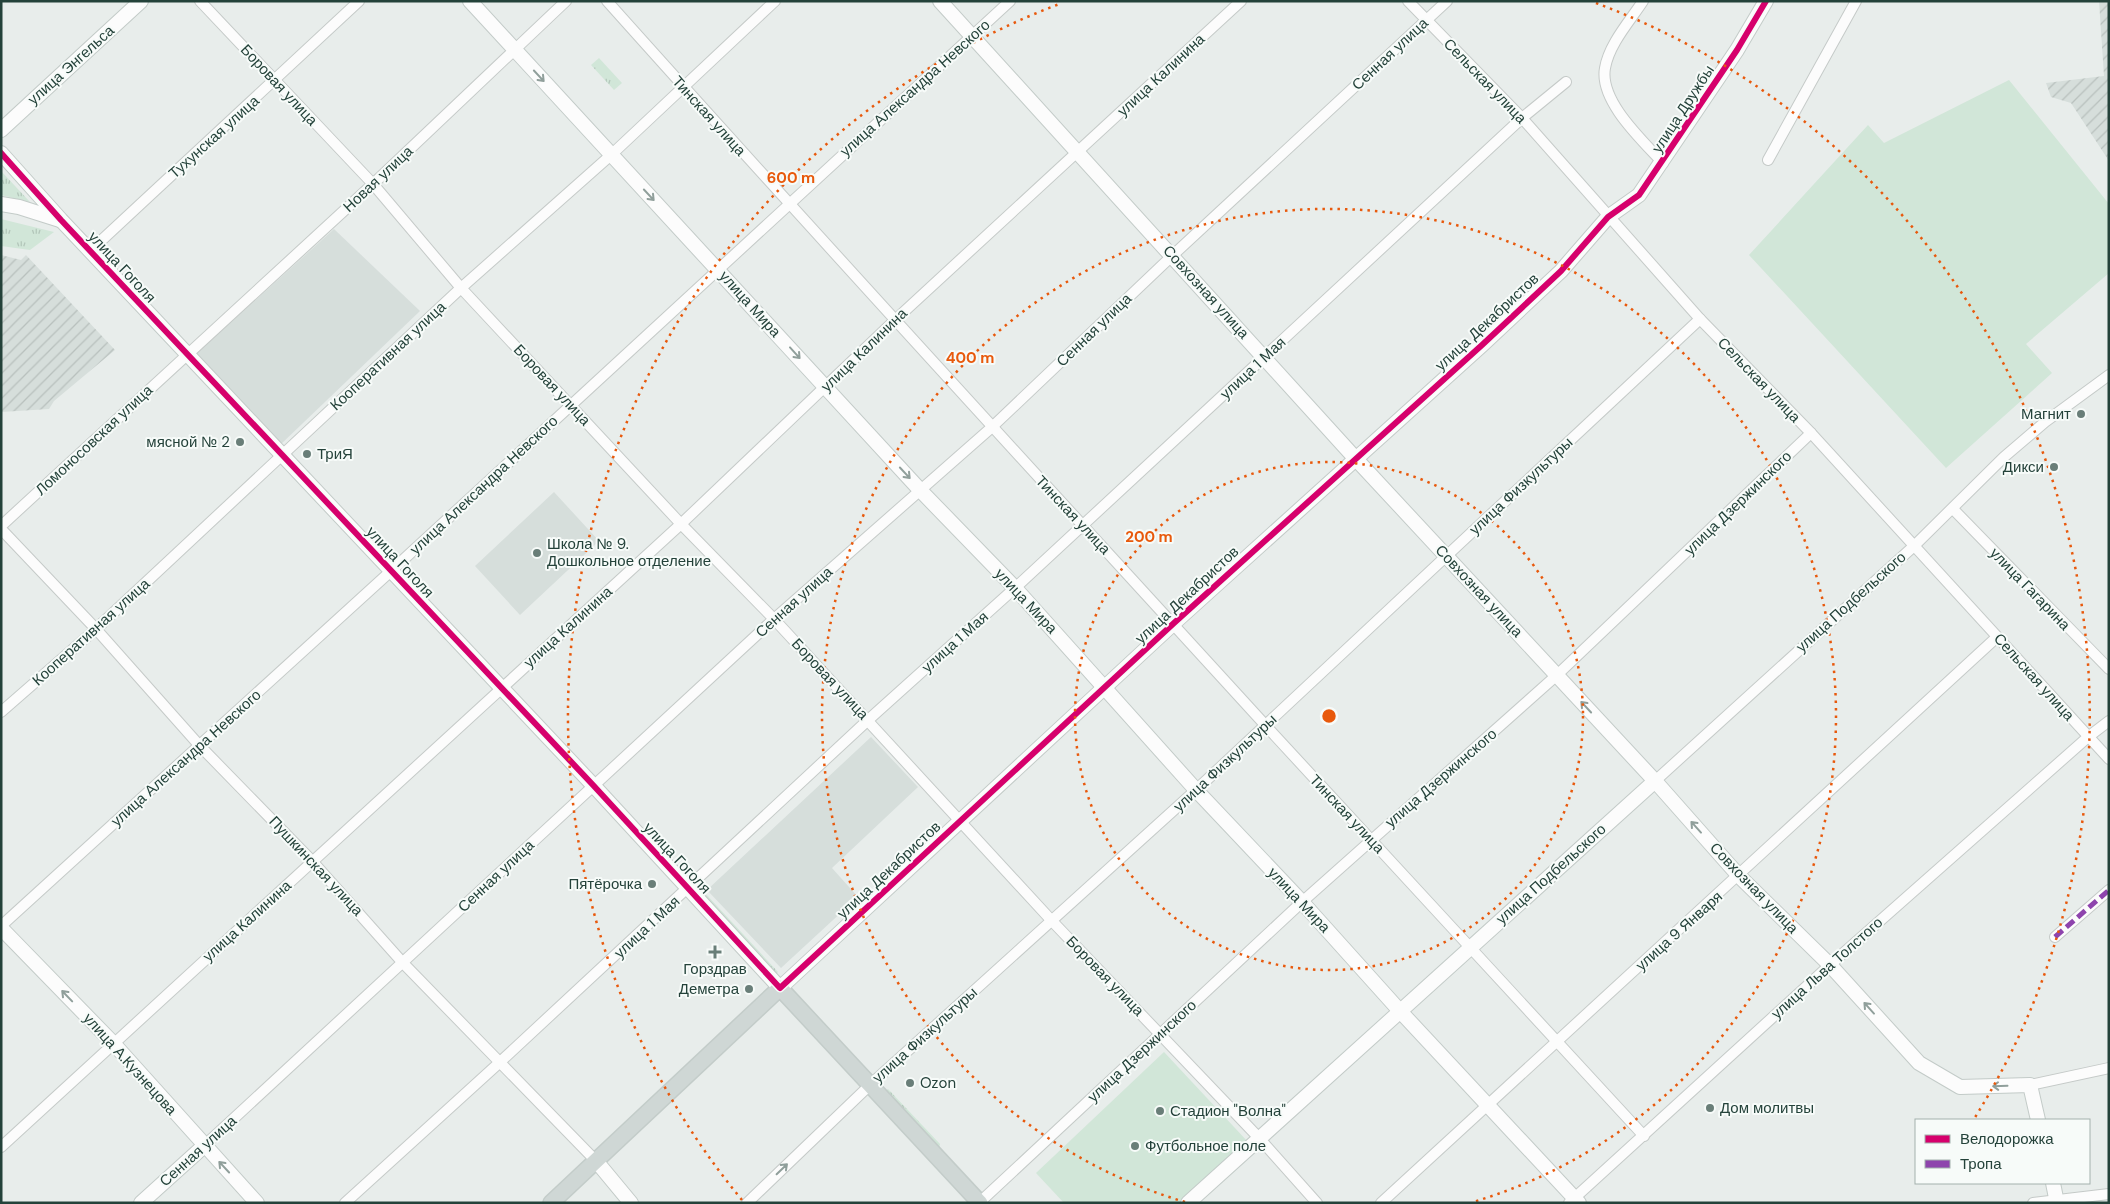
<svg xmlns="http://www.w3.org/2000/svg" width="2110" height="1204" font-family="'DM Sans',sans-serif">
<defs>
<pattern id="industrial-furrows" width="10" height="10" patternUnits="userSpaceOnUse" patternTransform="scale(1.25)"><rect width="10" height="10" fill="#d6dedb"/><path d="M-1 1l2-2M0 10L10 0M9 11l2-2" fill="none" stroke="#b8c0bd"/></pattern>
<pattern id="grass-tufts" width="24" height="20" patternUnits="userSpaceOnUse" patternTransform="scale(1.25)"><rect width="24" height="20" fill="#d1e6d8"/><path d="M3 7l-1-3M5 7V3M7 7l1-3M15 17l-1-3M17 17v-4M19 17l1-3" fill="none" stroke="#b3c6ba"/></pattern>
</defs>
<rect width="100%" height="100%" fill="#e8edeb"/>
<g fill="#d6dedb">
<path d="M334,229L420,311L279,446L195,355Z"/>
<path d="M554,492L599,541L520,615L475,566Z"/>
<path d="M871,737L918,787L832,868L858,897L781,968L707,890Z"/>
</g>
<g fill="url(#industrial-furrows)">
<path d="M2099,1H2109V161L2071,103L2051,97L2046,83L2104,76Z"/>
<path d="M1,255L21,260L26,255L115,350L54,401L49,409L1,412Z"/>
</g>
<g fill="url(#grass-tufts)">
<path d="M599,58L622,83L614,90L591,65Z"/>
<path d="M1,171L30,202L1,195Z"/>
<path d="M1,219L54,232L30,250L1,246Z"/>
<path d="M704,892L778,972L776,974L702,895Z"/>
<path d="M888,1089L940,1144L939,1148L885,1091Z"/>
</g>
<g fill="#d1e6d8">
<path d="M2009,80L2109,204V273L2026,344L2052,373L1946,468L1749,255L1868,125L1884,143Z"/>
<path d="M1164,1052L1248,1142L1180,1203H1064L1036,1173Z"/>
</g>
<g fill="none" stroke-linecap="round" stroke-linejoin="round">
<g stroke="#c5cac8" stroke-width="12">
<g id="street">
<path d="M200,1L373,184L461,288L681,524L774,619L1052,921L1260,1139L1317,1203"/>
<path d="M607,1C825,245 1047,486 1267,727C1392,864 1519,999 1644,1136"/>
<path d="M1408,1L1522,118L1700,319L1811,433L2109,759"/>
<path d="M1643,1C1630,21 1609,44 1605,68C1599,101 1642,140 1663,163"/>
<path d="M1768,160L1856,1"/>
<path d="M90,251L359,1"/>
<path d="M1953,509L2109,669"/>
<path d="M1,526L373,184L566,1"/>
<path d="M1,529L96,629L199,745L313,862L403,963L597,1162"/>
<path d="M1,712L96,629L461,288L611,155L775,1"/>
<path d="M1655,781L1914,546L2004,457L2045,422L2109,375"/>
<path d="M1,926L391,571L1010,1"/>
<path d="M2055,937L2109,890"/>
<path d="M2030,1085L2109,1068"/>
<path d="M204,1146L774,619L991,428L1173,255L1447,1"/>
<path d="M1,1147L681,524L895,320L1241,1"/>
<path d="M980,1202L1302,902L1557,675L1811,433"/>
<path d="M345,1203L499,1063L867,721L1015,588L1522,118L1566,82"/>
<path d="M747,1203L871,1084L1196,790L1700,319"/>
<path d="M1381,1203L1997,637"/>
<path d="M1569,1203L1830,965L2088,737L2109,721"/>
<path d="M2033,1203L2109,1194"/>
</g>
</g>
<g stroke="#c3cbc8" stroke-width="16">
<g id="secondary">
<path d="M470,1L920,490L1015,588L1196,790L1302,902L1399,1010L1579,1203"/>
<path d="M940,1L1355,458L1655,781L1739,876L1830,965L1919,1063L1960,1087L2030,1085L2038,1120"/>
<path d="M1,130L141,1"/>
<path d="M1,153L61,220L593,785L780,988L1174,623L1482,345L1561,271L1608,217L1639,195L1737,50L1766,1"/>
<path d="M1,204L19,207L60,220"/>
<path d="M1,928L113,1043L257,1203"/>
<path d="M597,1162L631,1203"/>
<path d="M2053,1183L2057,1203"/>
<path d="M141,1203L204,1146"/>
<path d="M1188,1203L1655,781"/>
</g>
</g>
<g stroke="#c3ccc9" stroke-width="18">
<path id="primary" d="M551,1203L780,988L980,1203"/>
</g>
<use href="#street" stroke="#fcfcfc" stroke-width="10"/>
<use href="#secondary" stroke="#fcfcfc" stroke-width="14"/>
<use href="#primary" stroke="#cfd7d5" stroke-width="15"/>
<path stroke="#8e44ad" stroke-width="5" stroke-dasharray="10 5" stroke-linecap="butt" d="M2055,937L2109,890"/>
<g stroke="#f7fbf9" stroke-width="9">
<path id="cycleway" d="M1,153L61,220L593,785L780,988L1174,623L1482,345L1561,271L1608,217L1639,195L1737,50L1766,1"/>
</g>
<use href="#cycleway" stroke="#d6006c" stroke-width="6"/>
</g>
<defs><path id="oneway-shaft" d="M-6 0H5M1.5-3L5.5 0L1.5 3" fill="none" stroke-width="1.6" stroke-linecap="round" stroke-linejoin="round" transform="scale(1.25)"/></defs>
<g stroke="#909f9b">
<use href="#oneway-shaft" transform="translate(539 76) rotate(47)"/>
<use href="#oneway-shaft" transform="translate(649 195) rotate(47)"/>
<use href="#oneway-shaft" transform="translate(795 353) rotate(48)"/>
<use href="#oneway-shaft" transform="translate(905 473) rotate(47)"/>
<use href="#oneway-shaft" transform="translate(1586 707) rotate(-133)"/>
<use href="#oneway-shaft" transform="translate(1696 827) rotate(-132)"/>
<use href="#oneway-shaft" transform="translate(67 996) rotate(-134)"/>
<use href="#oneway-shaft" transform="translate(1869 1008) rotate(-132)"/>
<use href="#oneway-shaft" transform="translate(2000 1086) rotate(178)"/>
<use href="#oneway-shaft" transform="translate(224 1167) rotate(-133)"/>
<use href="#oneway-shaft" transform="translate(782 1169) rotate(-44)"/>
</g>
<g fill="none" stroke="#e8590c" stroke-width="2.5" stroke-dasharray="2.5 5">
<circle cx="1329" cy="716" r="254"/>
<path d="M1185 1202A507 507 0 1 1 1473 1202"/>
<path d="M742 1200A761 761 0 0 1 1062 3M1596 3A761 761 0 0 1 1974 1119"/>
</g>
<g fill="#697e78" stroke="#f7fbf9" stroke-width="2">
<circle cx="2081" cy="414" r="5"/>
<circle cx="240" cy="442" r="5"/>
<circle cx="307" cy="454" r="5"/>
<circle cx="2054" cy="467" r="5"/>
<circle cx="537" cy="553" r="5"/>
<circle cx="652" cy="884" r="5"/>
<path d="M712.5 944.5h5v5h5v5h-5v5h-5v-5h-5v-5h5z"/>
<circle cx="749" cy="989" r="5"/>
<circle cx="910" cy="1083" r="5"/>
<circle cx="1710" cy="1108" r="5"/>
<circle cx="1160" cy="1111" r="5"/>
<circle cx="1135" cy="1146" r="5"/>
</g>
<g text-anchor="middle" stroke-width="4" stroke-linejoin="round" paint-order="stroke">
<g font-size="15" fill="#24423a" stroke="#f7fbf9">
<text transform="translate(1390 54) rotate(-43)" y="5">Сенная улица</text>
<text transform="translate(71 65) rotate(-42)" y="5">улица Энгельса</text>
<text transform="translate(1161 75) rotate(-43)" y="5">улица Калинина</text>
<text transform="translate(1485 81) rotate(46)" y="5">Сельская улица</text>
<text transform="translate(279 85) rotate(47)" y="5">Боровая улица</text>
<text transform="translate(915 88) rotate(-42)" y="5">улица Александра Невского</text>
<text transform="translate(1683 109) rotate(-57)" y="5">улица Дружбы</text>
<text transform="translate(709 116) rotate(48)" y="5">Тинская улица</text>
<text transform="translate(214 137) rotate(-42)" y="5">Тухунская улица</text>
<text transform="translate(378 179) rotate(-43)" y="5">Новая улица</text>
<text transform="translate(122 267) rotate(47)" y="5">улица Гоголя</text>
<text transform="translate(1206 292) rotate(48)" y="5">Совхозная улица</text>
<text transform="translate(750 304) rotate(48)" y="5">улица Мира</text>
<text transform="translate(1487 322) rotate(-43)" y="5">улица Декабристов</text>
<text transform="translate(1094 330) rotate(-44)" y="5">Сенная улица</text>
<text transform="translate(864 350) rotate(-44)" y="5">улица Калинина</text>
<text transform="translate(388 356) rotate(-43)" y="5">Кооперативная улица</text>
<text transform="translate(1253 368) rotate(-43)" y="5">улица 1 Мая</text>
<text transform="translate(1759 380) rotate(46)" y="5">Сельская улица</text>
<text transform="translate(552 385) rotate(47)" y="5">Боровая улица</text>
<text transform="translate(94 440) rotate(-43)" y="5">Ломоносовская улица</text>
<text transform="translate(484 485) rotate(-43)" y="5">улица Александра Невского</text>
<text transform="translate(1521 486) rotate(-43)" y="5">улица Физкультуры</text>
<text transform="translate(1738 503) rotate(-44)" y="5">улица Дзержинского</text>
<text transform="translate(1073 515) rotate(47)" y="5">Тинская улица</text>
<text transform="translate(400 562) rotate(47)" y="5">улица Гоголя</text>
<text transform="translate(2030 589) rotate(46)" y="5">улица Гагарина</text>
<text transform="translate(1479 591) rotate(47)" y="5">Совхозная улица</text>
<text transform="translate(1187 595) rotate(-43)" y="5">улица Декабристов</text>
<text transform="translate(1026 601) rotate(47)" y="5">улица Мира</text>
<text transform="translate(794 602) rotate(-42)" y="5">Сенная улица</text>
<text transform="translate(1851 602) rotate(-42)" y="5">улица Подбельского</text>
<text transform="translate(568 627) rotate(-42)" y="5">улица Калинина</text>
<text transform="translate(91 632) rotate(-42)" y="5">Кооперативная улица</text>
<text transform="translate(955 642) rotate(-42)" y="5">улица 1 Мая</text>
<text transform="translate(2034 677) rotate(48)" y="5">Сельская улица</text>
<text transform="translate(830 679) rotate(47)" y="5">Боровая улица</text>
<text transform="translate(186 758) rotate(-42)" y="5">улица Александра Невского</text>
<text transform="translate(1225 763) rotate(-43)" y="5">улица Физкультуры</text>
<text transform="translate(1441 778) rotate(-41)" y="5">улица Дзержинского</text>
<text transform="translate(1347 814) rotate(47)" y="5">Тинская улица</text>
<text transform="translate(677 858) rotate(47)" y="5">улица Гоголя</text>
<text transform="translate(316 866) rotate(47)" y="5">Пушкинская улица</text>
<text transform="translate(889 870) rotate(-43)" y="5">улица Декабристов</text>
<text transform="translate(1551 874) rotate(-42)" y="5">улица Подбельского</text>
<text transform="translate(496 876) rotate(-43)" y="5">Сенная улица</text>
<text transform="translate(1754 888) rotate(46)" y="5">Совхозная улица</text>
<text transform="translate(1299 900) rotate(47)" y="5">улица Мира</text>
<text transform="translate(247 921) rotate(-42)" y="5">улица Калинина</text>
<text transform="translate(647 927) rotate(-43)" y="5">улица 1 Мая</text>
<text transform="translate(1679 931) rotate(-42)" y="5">улица 9 Января</text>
<text transform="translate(1827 968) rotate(-42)" y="5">улица Льва Толстого</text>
<text transform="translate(1105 976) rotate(46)" y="5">Боровая улица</text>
<text transform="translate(925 1035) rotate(-42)" y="5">улица Физкультуры</text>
<text transform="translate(1142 1051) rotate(-43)" y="5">улица Дзержинского</text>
<text transform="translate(130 1064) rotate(48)" y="5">улица А.Кузнецова</text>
<text transform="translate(198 1151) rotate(-42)" y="5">Сенная улица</text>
</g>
<g font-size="15" fill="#24423a" stroke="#f7fbf9" text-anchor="start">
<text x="2071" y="419" text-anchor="end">Магнит</text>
<text x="230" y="447" text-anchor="end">мясной № 2</text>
<text x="317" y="459">ТриЯ</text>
<text x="2044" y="472" text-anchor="end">Дикси</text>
<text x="547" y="549">Школа № 9.<tspan x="547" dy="17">Дошкольное отделение</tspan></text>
<text x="642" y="889" text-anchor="end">Пятёрочка</text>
<text x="715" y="974" text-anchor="middle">Горздрав</text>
<text x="739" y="994" text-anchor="end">Деметра</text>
<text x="920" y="1088">Ozon</text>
<text x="1720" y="1113">Дом молитвы</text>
<text x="1170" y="1116">Стадион "Волна"</text>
<text x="1145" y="1151">Футбольное поле</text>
</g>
</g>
<circle cx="1329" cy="716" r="8" fill="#e8590c" stroke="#f7fbf9" stroke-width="2.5"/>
<g font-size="15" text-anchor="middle" font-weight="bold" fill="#e8590c" stroke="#f7fbf9" stroke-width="4" stroke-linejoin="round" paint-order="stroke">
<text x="791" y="183">600 m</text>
<text x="970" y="363">400 m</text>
<text x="1149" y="542">200 m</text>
</g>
<rect width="2110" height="1204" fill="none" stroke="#24423a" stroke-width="5"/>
<rect x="1915" y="1119" width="175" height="65" fill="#f7fbf9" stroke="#a3b1ad"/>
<rect x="1925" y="1135" width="25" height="8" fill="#d6006c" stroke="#a3b1ad"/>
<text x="1960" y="1144" font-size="15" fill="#24423a">Велодорожка</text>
<rect x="1925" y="1160" width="25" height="8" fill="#8e44ad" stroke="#a3b1ad"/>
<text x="1960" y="1169" font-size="15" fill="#24423a">Тропа</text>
</svg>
